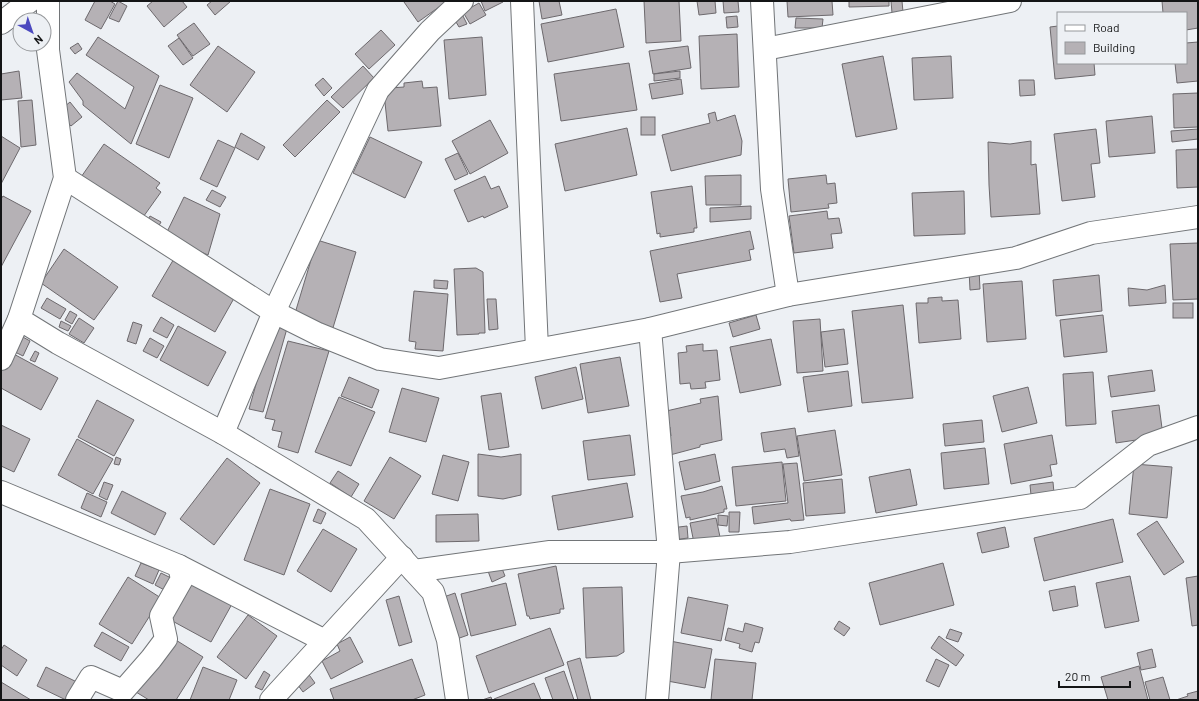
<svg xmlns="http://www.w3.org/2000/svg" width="1199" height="701" font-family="Barlow,sans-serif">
<rect width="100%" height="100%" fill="#edf0f4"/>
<g fill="#b5b1b5" stroke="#6d696d">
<path d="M95,1H110L115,4L101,29L85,20Z"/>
<path d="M118,1L127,6L119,22L109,18Z"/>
<path d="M153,1H182L187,7L164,27L147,6Z"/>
<path d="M212,1H231L215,15L207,5Z"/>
<path d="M406,1H445L446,2L418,22L404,2Z"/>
<path d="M481,1H502L503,2L485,11Z"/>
<path d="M539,1H559L562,15L542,19Z"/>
<path d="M644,1H679L681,41L646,43Z"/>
<path d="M697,1H715L716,13L699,15Z"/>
<path d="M723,1H738L739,12L724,13Z"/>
<path d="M787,1H832L833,15L788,17Z"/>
<path d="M849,1H889V6L849,7Z"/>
<path d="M891,1H902L903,12L892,13Z"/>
<path d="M1162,1H1198V28L1186,30V13H1163Z"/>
<path d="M479,3L486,15L470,24L463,12Z"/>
<path d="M616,9L624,47L548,62L541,24Z"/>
<path d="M461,12L467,24L459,27L456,22L452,25Z"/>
<path d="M737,16L738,27L727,28L726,17Z"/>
<path d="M796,18L823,19L822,28H795Z"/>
<path d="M194,23L210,44L193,56L177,35Z"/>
<path d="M1058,26V63H1094L1095,75L1055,79L1050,27Z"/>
<path d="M381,30L395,45L369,69L355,54Z"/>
<path d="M737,34L739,87L701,89L699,36Z"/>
<path d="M98,37L159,76L131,144L83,105V101L69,82L77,73L125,109L134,87L86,55Z"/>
<path d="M482,37L486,95L449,99L444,40Z"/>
<path d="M179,38L193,58L183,65L168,46Z"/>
<path d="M1198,42V81L1177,83L1175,63H1186V43Z"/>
<path d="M78,43L82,49L75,54L70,48Z"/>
<path d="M218,46L255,72L227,112L190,85Z"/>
<path d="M688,46L691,68L653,74L649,51Z"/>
<path d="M883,56L897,129L856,137L842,64Z"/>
<path d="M951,56L953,98L914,100L912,58Z"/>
<path d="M629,63L637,110L561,121L554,74Z"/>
<path d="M363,66L374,78L343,108L331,97Z"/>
<path d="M19,71L22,98L1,100V74Z"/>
<path d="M680,71V78L654,81V74Z"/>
<path d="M323,78L332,88L324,96L315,85Z"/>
<path d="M681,79L683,94L652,99L649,84Z"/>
<path d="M1019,80H1034L1035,95L1020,96Z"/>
<path d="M422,81L423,88L437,87L441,126L388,131L384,93L391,92L390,88L404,87V83Z"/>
<path d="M160,85L193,98L169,158L136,144Z"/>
<path d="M1198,93V127L1174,128L1173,94Z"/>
<path d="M32,100L36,145L21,147L18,101Z"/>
<path d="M327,100L340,112L295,157L283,145Z"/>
<path d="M70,102L82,117L71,126L58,112Z"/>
<path d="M715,112L717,121L735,115L742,141L741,155L671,171L662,135L710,123L708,114Z"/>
<path d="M1152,116L1155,153L1109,157L1106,121Z"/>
<rect x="641" y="117" width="14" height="18"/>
<path d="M490,120L508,153L470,174L452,141Z"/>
<path d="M627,128L637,175L565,191L555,144Z"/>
<path d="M1096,129L1100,163L1091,164L1095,197L1062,201L1054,134Z"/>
<path d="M1198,129V139L1172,142L1171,131Z"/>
<path d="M241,133L265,147L258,160L235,147Z"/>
<path d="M1,136L20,148L1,184Z"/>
<path d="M370,137L422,162L405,198L353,173Z"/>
<path d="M218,140L235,148L217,187L200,179Z"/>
<path d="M1031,141V165L1036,164L1040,214L991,217L989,185L988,142L1010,144Z"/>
<path d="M104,144L160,183L156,188L161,192L141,220L79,180Z"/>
<path d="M1198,149V187L1177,188L1176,150Z"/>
<path d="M458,153L468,174L455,180L445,159Z"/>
<path d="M741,175V205H706L705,176Z"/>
<path d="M826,175L827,184L835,183L837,203L828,204L829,208L791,212L788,179Z"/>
<path d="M485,176L491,189L499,186L508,207L484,218L483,216L468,222L454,190Z"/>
<path d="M692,186L697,228H694V232L660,237V233L657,234L651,192Z"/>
<path d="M212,190L226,197L220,207L206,200Z"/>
<path d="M964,191L965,234L914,236L912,193Z"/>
<path d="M3,196L31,211L1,267V199Z"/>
<path d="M184,197L220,214L208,255L165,236Z"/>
<path d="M751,206V219L710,222V208Z"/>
<path d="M827,211L828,219L839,218L842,233L831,234L833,248L794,253L789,216Z"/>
<path d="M150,216L161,222L156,231L145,225Z"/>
<path d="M750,231L754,249L749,250L751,260L677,274L682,298L660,302L650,251Z"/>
<path d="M317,240L356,252L332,331L293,320Z"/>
<path d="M1198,243V299L1173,300L1170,244Z"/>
<path d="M64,249L118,287L94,320L41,283Z"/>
<path d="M175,257L237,293L215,332L152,296Z"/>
<path d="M476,268L483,272L485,333H479V334L457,335L454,269Z"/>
<path d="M969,270H979L980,289L970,290Z"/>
<path d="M1099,275L1102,311L1056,316L1053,280Z"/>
<path d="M434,280L448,281L447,289L434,288Z"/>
<path d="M1022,281L1026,339L987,342L983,284Z"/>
<path d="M1165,285L1166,303L1129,306L1128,288L1147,290Z"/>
<path d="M414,291L448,294L443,351L415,349L416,342L409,341Z"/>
<path d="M942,297V301L958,300L961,339L919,343L916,303H928V298Z"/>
<path d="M47,298L66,309L60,319L41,308Z"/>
<path d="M487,299H496L498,329L489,330Z"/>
<rect x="1173" y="303" width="20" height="15"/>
<path d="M903,305L913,398L862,403L852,311Z"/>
<path d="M70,311L77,315L72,324L65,320Z"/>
<path d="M756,315L760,329L733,337L729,323Z"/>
<path d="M1103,315L1107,352L1064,357L1060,320Z"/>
<path d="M161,317L174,325L167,338L153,331Z"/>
<path d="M79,318L94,328L84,343L69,334Z"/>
<path d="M820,319L823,371L797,373L793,321Z"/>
<path d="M61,321L71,326L68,331L59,327Z"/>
<path d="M274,321L288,325L263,412L249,409Z"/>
<path d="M133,322L142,325L136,344L127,341Z"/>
<path d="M178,326L226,352L208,386L160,360Z"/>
<path d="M844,329L848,364L825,367L821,332Z"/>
<path d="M21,336L30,341L23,356L13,351Z"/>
<path d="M150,338L164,346L157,358L143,351Z"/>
<path d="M771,339L781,385L740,393L730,347Z"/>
<path d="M288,341L329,351L298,453L278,447L282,432L272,430L275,420L265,418Z"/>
<path d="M703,344V351L717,350L720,380L705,382L706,388L691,389L690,383L680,384L678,353L687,352L686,346Z"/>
<path d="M35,351L39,353L35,362L30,360Z"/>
<path d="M10,352L58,378L41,410L1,388V369Z"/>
<path d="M620,357L629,406L588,413L580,364Z"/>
<path d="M576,367L583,399L542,409L535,377Z"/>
<path d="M1152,370L1155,391L1111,397L1108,376Z"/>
<path d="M848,371L852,406L808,412L803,377Z"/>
<path d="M1093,372L1096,424L1066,426L1063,374Z"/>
<path d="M349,377L379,390L372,408L341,396Z"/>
<path d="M1028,387L1037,423L1002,432L993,396Z"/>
<path d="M402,388L439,398L426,442L389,432Z"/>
<path d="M501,393L509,447L489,450L481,396Z"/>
<path d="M718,396L722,440L700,445V447L670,455L666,437L671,436L670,427H665L662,412L701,403L700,399Z"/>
<path d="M339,397L375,412L351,466L315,452Z"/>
<path d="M97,400L134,420L114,456L78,437Z"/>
<path d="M1159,405L1163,436L1116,443L1112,411Z"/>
<path d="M982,420L984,442L945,446L943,424Z"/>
<path d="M1,425L30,439L14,472L1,466Z"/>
<path d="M795,428L799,456L787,458L785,449L764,452L761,433Z"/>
<path d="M835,430L842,475L804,481L797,436Z"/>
<path d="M630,435L635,475L588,480L583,441Z"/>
<path d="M1052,435L1057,464L1050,465L1052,476L1011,484L1004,444Z"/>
<path d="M77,439L113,459L93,494L58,475Z"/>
<path d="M985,448L989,484L944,489L941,453Z"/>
<path d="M478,454L501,457L521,454V495L503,499L478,496Z"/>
<path d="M715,454L720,481L685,490L679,462Z"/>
<path d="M443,455L469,462L458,501L432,494Z"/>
<path d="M116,457L121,459L119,465L114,464Z"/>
<path d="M390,457L421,476L394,519L364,501Z"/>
<path d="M227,458L260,483L214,545L180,519Z"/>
<path d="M782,462L786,501L736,506L732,467Z"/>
<path d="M797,463L804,520L791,521L790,519L754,524L752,507L788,503L783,464Z"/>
<path d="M1134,464L1172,467L1167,518L1129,514Z"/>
<path d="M910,469L917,505L876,513L869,477Z"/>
<path d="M338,471L359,484L351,497L330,483Z"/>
<path d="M842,479L845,513L806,516L803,483Z"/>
<path d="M104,482L113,485L107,500L99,496Z"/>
<path d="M1053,482L1054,493L1031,495L1030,485Z"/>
<path d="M627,483L633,517L558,530L552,496Z"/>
<path d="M722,486L727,509H724V512L690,520V517L686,518L681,496L703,492Z"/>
<path d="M270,489L310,504L284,575L244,560Z"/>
<path d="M122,491L166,513L155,535L111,513Z"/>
<path d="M87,493L107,502L101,517L81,508Z"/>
<path d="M318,509L326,513L321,524L313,521Z"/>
<path d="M729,512H740L739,532H729Z"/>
<path d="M478,514L479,541L436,542V515Z"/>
<path d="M718,515L728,516L727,526L718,525Z"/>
<path d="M716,518L720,537L694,543L690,523Z"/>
<path d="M1113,519L1123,562L1044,581L1034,538Z"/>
<path d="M1157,521L1184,562L1164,575L1137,534Z"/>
<path d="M687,526L688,538L673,540L671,528Z"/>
<path d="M1005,527L1009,547L982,553L977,533Z"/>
<path d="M323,529L357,549L331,592L297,571Z"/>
<path d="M141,563L159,570L153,584L135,576Z"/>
<path d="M943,563L954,605L880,625L869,583Z"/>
<path d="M501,566L505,576L492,582L488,571Z"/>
<path d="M556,566L564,609H560V613L530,619L529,616H527L518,574Z"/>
<path d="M161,573L179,582L172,594L155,585Z"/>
<path d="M1130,576L1139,621L1105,628L1096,583Z"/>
<path d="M1198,576V625L1192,626L1186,578Z"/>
<path d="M128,577L161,598L132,644L99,624Z"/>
<path d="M187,578L232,604L211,642L165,617Z"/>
<path d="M506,583L516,625L471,636L461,594Z"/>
<path d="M1075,586L1078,606L1053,611L1049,591Z"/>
<path d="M622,587L624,652L617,656L586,658L583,588Z"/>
<path d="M455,593L468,635L454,640L441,598Z"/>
<path d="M399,596L412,642L399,646L386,600Z"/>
<path d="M688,597L728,605L721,641L681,633Z"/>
<path d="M248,615L277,636L246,679L217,657Z"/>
<path d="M839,621L850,628L844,636L834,629Z"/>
<path d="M745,623L763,628L759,643L755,642L752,652L739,648L740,644L725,640L728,628L743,632Z"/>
<path d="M550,628L564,665L489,693L476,656Z"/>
<path d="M950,629L962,633L958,642L946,638Z"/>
<path d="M102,632L129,647L121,661L94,646Z"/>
<path d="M939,636L964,655L956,666L931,648Z"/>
<path d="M171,637L203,657L176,700H149L136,692Z"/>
<path d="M350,637L363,662L331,679L322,661L340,651L337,644Z"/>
<path d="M670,641L712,649L705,688L662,680Z"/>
<path d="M4,645L27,660L17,676L1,665V650Z"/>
<path d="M1152,649L1156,667L1141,670L1137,653Z"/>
<path d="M580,658L591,700H578L567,662Z"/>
<path d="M412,659L425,695L412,700H334L330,689Z"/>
<path d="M715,659L756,663L752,700H711Z"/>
<path d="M936,659L949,665L939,687L926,681Z"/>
<path d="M1139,666L1148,700H1108L1101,677Z"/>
<path d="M46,667L81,684L73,700H66L37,686Z"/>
<path d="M203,667L237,680L229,700H190Z"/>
<path d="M264,671L270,675L262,690L255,687Z"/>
<path d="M564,671L574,700H553L545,678Z"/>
<path d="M307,672L315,683L303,692L295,681Z"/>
<path d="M1163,677L1170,700H1150L1145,682Z"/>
<path d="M1,682L31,700H1Z"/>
<path d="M534,683L541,700H494V699Z"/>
<path d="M1198,691V700H1176L1188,696L1187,694Z"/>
<path d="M491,697L492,700H482Z"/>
</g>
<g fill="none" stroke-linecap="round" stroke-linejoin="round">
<g stroke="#727578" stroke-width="24">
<g id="minor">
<path d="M522,1L537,349"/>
<path d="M762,1L772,189L788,295"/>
<path d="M765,49L1010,1"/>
<path d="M65,178L274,312L318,334L380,359L439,368L650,329L788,295L1016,258L1091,233L1198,217"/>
<path d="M19,319L58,343L223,433L366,519L433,592L448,640L457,700"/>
<path d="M650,329L669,552L657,700"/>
<path d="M1,359L19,319L65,178L48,50V1"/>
<path d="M223,433L274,312L378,90L430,31L462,1"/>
<path d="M1,492L179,566L325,641"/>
<path d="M414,571L550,552H669L790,542L1080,498L1148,445L1198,427"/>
<path d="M77,700L91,677L123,691L151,659L166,639L161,616L182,579L179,566"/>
<path d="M271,700L402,557"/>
</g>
</g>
<g stroke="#727578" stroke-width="24">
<path id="secondary" d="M1,23L30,1"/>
</g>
<use href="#minor" stroke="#fff" stroke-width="22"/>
<use href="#secondary" stroke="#fff" stroke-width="22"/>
</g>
<rect width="1199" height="701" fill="none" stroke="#141516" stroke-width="4"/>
<rect x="1057" y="12" width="130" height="52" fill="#edf0f4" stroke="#96989b"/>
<rect x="1065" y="25" width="20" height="6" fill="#ffffff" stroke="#96989b"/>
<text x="1093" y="32" font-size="12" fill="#141516">Road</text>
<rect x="1065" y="42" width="20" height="12" fill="#b5b1b5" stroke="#96989b"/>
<text x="1093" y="52" font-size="12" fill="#141516">Building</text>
<g transform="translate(32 32) rotate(140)"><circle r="19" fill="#edf0f4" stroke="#96989b"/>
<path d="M0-3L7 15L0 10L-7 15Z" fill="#4c49bf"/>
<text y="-6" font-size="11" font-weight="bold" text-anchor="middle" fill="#141516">N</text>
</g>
<path d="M1059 681v6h71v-6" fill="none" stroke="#141516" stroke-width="2"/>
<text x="1065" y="681" font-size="12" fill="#141516" stroke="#edf0f4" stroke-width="3" paint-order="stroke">20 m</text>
</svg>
